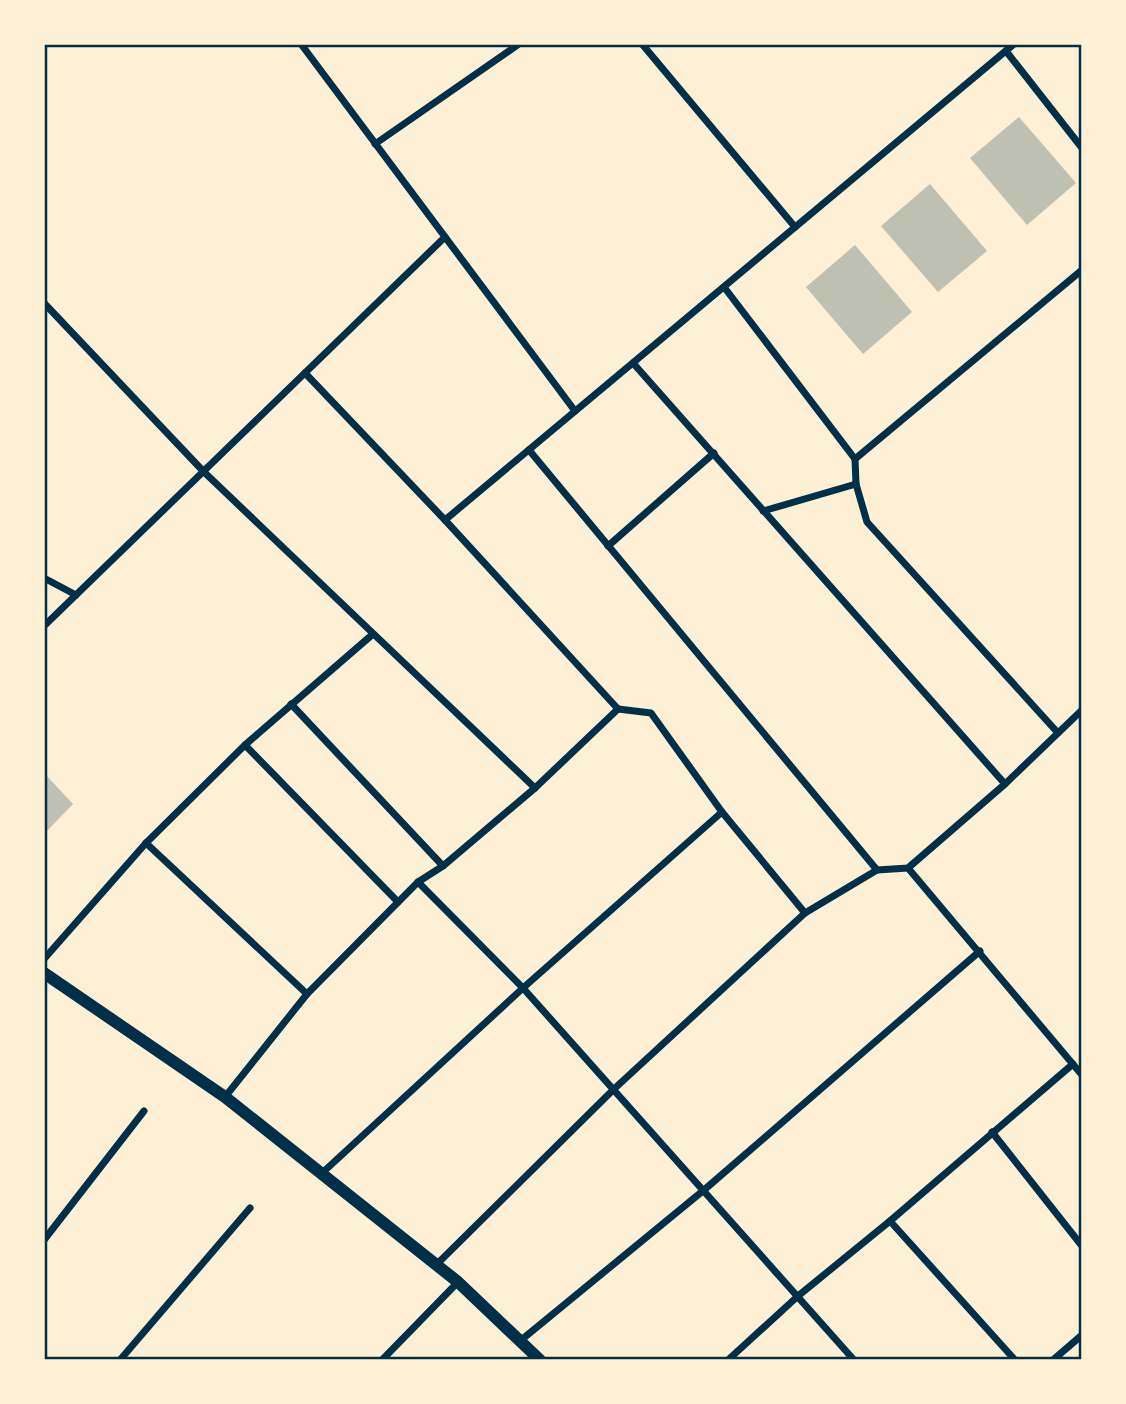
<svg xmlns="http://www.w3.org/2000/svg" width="1126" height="1404" font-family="Manrope,sans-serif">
<rect width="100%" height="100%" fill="#fdf0d5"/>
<g fill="#bec0b2">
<path d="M1019,117L1076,183L1027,225L970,158Z"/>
<path d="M930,184L987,251L938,292L881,226Z"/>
<path d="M855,245L912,312L863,354L806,287Z"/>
<path d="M44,773L73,804L44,834Z"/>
</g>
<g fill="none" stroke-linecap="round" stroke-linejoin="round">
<g stroke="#003049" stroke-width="7">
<path d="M301,44L575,411"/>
<path d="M642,44L795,227"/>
<path d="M1006,51L1082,148"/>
<path d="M375,144L519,44"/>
<path d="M724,287L855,459L856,484L867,522L1058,733"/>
<path d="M44,303L204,472L535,788"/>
<path d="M633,363L1005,784"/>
<path d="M305,373L445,520L618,709"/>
<path d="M529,450L877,870"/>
<path d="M855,459L1082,270"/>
<path d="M763,511L856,484"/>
<path d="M445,520L1014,44"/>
<path d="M608,546L714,453"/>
<path d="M44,578L76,595"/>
<path d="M44,626L445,237"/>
<path d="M291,704L443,866"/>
<path d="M618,709L651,713L722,812L805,913"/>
<path d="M245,745L398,902"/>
<path d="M146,843L307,994"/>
<path d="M908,868L1082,1075"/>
<path d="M418,882L523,988L854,1360"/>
<path d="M44,959L146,843L245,745L373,634"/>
<path d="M225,1097L307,994L418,882L443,866L535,788L618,709"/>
<path d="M992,1132L1082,1246"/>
<path d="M321,1174L523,988L722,812"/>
<path d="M890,1221L1015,1360"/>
<path d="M44,1240L144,1111"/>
<path d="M436,1265L614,1089L805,913L877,870L908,868L1005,784L1082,710"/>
<path d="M520,1341L704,1190L980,951"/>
<path d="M120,1360L250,1208"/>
<path d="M382,1360L458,1282"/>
<path d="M728,1360L798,1296L890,1221L1073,1064"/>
<path d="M1053,1360L1082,1335"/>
</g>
<path stroke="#003049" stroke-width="12" d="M44,973L225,1097L458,1282L540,1360"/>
</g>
<rect width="1126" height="1404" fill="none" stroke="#fdf0d5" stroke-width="91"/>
<rect x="46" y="46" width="1034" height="1312" fill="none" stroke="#003049" stroke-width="2.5"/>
</svg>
